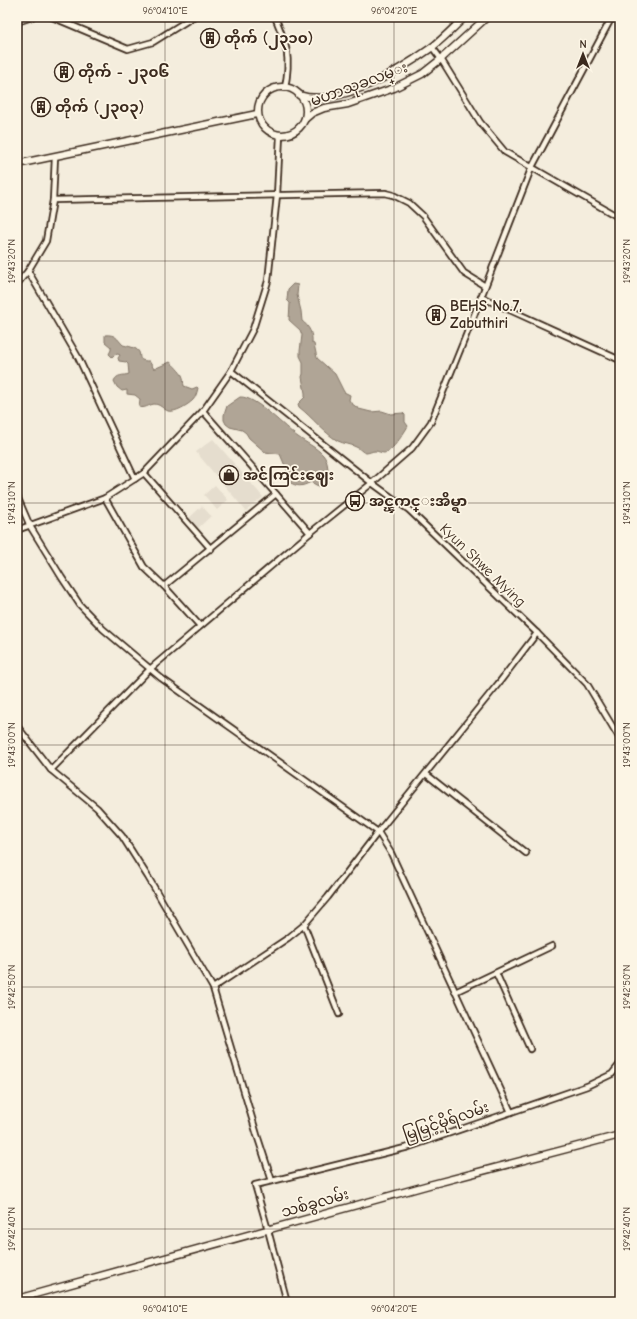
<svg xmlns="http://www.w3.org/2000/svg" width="637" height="1319" font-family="'Comic Neue','Noto Sans Myanmar',sans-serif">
<rect width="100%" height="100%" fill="#f4eddd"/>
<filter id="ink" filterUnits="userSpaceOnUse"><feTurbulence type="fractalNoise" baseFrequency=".025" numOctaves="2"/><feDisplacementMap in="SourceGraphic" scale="8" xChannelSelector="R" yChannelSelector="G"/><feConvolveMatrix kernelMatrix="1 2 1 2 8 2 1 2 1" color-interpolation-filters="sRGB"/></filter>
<g filter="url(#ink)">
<g fill="#e5ddce">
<path d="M213,439L263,497L246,511L196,452Z"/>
<path d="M215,485L228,500L217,510L204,495Z"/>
<path d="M202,506L211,516L197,529L188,519Z"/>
</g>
<g fill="#b0a596" stroke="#817466">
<path d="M293,284L298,285L297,295L301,311L302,321C309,326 313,334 312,343L314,344L317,358L335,374L344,392L350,395L349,400L351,403L359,409L371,412L382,411L391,414L403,413L405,415V422L408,426C404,433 392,452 384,453C381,453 378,451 375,451C372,451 369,453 366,453C361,452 360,448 356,447C351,444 344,444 338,441C323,432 313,418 299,407L298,404L305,397V393L302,377L303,374V362L300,356V351L302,335L300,330L289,320L290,303L287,300L288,289Z"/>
<path d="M105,335C116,334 117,339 123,345C127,346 133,347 136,349C144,354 134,361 149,361L154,369L170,362C173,364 181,373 182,375C184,378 183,383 184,386L192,389L197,387L198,388C197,392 196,397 193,400C188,405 175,413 168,411C163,409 160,404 154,404C148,405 145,409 139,407L140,399L135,395L127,394V390L122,391L117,387L114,381C117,374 123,376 129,374L128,364L126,362L119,361L118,358L120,355L118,354L114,355L112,357L109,354L111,350V347L105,342Z"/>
<path d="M240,397C256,396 285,428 298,437C306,443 316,447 323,455C329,462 328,472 328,481L323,486H318L311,482C301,487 298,487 289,482L288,473L280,454L265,452L249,438L246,433L242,430L230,427L226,424L224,420V415L227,406Z"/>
</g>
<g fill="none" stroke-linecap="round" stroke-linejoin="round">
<g stroke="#3b2a1e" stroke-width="8">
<g id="street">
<path d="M52,17L128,49L153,42L193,17"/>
<path d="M275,17C287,46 291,56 285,88"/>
<path d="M17,22L32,17"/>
<path d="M432,47L441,59L480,122L505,152L620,218"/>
<path d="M53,200L385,193L393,195L409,203L423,216L464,273L485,286"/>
<path d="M28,271L78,357L135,479"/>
<path d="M17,284L28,271L46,241L53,200L55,157"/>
<path d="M481,297L620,360"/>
<path d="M231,371L372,483L409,510L537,633L587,684L620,739"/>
<path d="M203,411L276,494"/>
<path d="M144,473L211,549"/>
<path d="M17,496L30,526L62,578L80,605L103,629L161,678L378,832L391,853L511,1112"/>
<path d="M105,498L144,567L164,586L200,626"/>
<path d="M17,530L105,498L144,473L203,411L231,371L253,329L268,281L277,195L280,136"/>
<path d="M164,586L276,494L310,533"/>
<path d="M17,726L51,770L97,808L122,836L148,877L213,988L257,1135L272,1181L255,1185L268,1230L287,1302"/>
<path d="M51,770L150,669L310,533L372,483L412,448L431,422L471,323L531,169L612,17"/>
<path d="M426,774L526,853"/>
<path d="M304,925L339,1014"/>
<path d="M496,973L530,1049"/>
<path d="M213,988L288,938L304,925L328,897L378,832L498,684L537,633"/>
<path d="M455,992L552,946"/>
<path d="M272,1181L409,1147L587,1086L612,1074L620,1064"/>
</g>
</g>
<g stroke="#3b2a1e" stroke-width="9">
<g id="secondary">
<circle cx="282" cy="111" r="24"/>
<path d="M299,95C339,108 399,71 431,48C443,39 454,27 465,17"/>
<path d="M305,119L312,113L324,108L348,104L394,88L422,74L441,59L487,17"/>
<path d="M17,164L257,114"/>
<path d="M17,1299L429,1185L620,1135"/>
</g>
</g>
<use href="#street" stroke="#fcf5e5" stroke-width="4.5"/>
<use href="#secondary" stroke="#fcf5e5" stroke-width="6"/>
</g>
</g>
<path fill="none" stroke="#3b2a1e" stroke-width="1" stroke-opacity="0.45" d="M165,17V1302M394,17V1302M17,19H620M17,261H620M17,503H620M17,745H620M17,987H620M17,1229H620"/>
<defs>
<g id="building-ring" transform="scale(1)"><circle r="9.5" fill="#fcf5e5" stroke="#3b2a1e" stroke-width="1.5"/><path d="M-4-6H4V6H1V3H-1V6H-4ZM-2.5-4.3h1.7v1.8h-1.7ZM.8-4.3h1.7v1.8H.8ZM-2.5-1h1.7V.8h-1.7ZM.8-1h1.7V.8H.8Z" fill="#3b2a1e"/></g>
<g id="shop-ring" transform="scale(1)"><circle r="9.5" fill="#fcf5e5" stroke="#3b2a1e" stroke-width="1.5"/><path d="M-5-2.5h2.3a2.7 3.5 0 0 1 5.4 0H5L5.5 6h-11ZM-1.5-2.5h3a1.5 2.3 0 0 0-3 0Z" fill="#3b2a1e"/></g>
<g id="bus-ring" transform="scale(1)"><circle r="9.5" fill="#fcf5e5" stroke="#3b2a1e" stroke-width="1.5"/><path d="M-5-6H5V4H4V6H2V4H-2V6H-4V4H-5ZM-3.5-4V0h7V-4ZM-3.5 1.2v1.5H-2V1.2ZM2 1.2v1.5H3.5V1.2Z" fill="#3b2a1e"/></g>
</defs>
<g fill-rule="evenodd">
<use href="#building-ring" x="210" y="38"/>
<use href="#building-ring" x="64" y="72"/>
<use href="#building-ring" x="41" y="107"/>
<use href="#building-ring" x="436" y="315"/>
<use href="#shop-ring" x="229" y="475"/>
<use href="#bus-ring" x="355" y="501"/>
</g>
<g text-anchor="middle" stroke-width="3.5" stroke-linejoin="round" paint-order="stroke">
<g font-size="15" font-weight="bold" fill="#3b2a1e" stroke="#fcf5e5" text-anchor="start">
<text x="224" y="43">တိုက် (၂၃၁၀)</text>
<text x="78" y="77">တိုက် - ၂၃၀၆</text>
<text x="55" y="112">တိုက် (၂၃၀၃)</text>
<text x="450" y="311">BEHS No.7,<tspan x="450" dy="17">Zabuthiri</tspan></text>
<text x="243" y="480">အင်ကြင်းဈေး</text>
<text x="369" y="506">အင္ၾကင္းအိမ္ရာ</text>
</g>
<g font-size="15" fill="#3b2a1e" stroke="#fcf5e5">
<text transform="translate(359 84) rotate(-20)" y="5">မဟာသုခလမ္း</text>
<text transform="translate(483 565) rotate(44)" y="5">Kyun Shwe Mying</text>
<text transform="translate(446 1121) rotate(-19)" y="5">မြမြင့်မိုရ်လမ်း</text>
<text transform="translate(315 1203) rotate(-16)" y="5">သစ်ခွလမ်း</text>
</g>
</g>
<rect width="637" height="1319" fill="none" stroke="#fcf5e5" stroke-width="44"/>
<g transform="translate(583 54)" stroke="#fcf5e5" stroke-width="3" paint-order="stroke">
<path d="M0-3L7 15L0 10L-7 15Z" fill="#3b2a1e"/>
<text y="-6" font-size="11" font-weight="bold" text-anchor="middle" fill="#3b2a1e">N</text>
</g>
<rect x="22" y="22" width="593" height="1275" fill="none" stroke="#3b2a1e" stroke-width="1.5"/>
<g font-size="10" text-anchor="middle" fill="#3b2a1e">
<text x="165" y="14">96°04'10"E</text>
<text x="394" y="14">96°04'20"E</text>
<text transform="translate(11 261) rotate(-90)" y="4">19°43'20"N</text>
<text transform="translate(626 261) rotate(-90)" y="4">19°43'20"N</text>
<text transform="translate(11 503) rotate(-90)" y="4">19°43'10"N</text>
<text transform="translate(626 503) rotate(-90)" y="4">19°43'10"N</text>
<text transform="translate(11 745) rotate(-90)" y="4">19°43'00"N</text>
<text transform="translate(626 745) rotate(-90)" y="4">19°43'00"N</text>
<text transform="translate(11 987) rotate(-90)" y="4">19°42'50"N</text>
<text transform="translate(626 987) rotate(-90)" y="4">19°42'50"N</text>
<text transform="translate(11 1229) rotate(-90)" y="4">19°42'40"N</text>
<text transform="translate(626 1229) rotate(-90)" y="4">19°42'40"N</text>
<text x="165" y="1312">96°04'10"E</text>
<text x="394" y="1312">96°04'20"E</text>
</g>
</svg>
